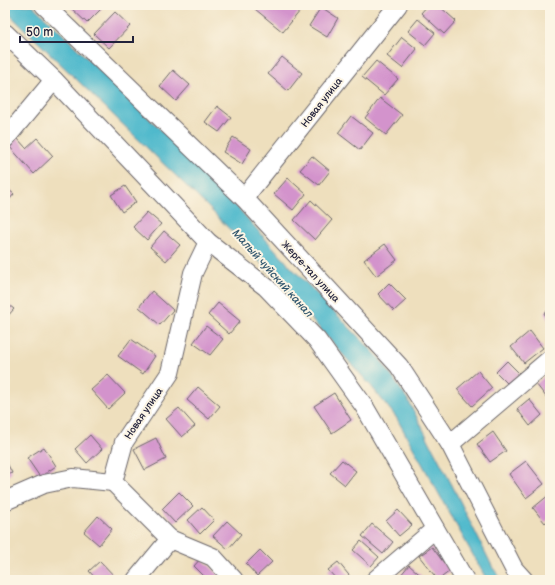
<svg xmlns="http://www.w3.org/2000/svg" width="555" height="585" font-family="'Balsamiq Sans',sans-serif">
<rect width="100%" height="100%" fill="#fcf5e5"/>
<filter id="ink" filterUnits="userSpaceOnUse"><feTurbulence type="fractalNoise" baseFrequency=".025" numOctaves="2"/><feDisplacementMap in="SourceGraphic" scale="8" xChannelSelector="R" yChannelSelector="G"/><feConvolveMatrix kernelMatrix="1 2 1 2 8 2 1 2 1" color-interpolation-filters="sRGB"/></filter>
<filter id="wash" filterUnits="userSpaceOnUse"><feTurbulence type="fractalNoise" baseFrequency=".012" numOctaves="4" result="noise"/><feDisplacementMap in="SourceGraphic" scale="16" xChannelSelector="R" yChannelSelector="G"/><feGaussianBlur stdDeviation="0.9" result="paint"/><feColorMatrix in="noise" values="0 0 0 0 0 0 0 0 0 0 0 0 0 0 0 0 0 1.4 0 .05"/><feComposite in="paint" operator="in"/></filter>
<g filter="url(#wash)">
<rect width="100%" height="100%" fill="#eedfbd"/>
<path fill="#4fb9cc" stroke="#386e84" d="M5,5H32L50,22L161,130L237,207L288,264L379,358L408,400L455,491L493,568L502,580H487L396,417L371,386L245,245L208,207L5,10Z"/>
<g id="blocks">
<g fill="#d393cc">
<path d="M72,5H100L103,7L87,23L70,7Z"/>
<path d="M258,5H293L300,11L283,32L255,9Z"/>
<path d="M428,5H438L456,21L444,34L421,13Z"/>
<path d="M321,7L338,18L327,37L309,26Z"/>
<path d="M115,12L130,26L109,48L94,34Z"/>
<path d="M418,19L435,33L425,45L408,31Z"/>
<path d="M402,37L417,49L402,68L387,56Z"/>
<path d="M282,57L302,73L288,91L268,74Z"/>
<path d="M376,61L398,79L384,95L362,77Z"/>
<path d="M173,70L190,85L176,101L160,86Z"/>
<path d="M380,98L402,115L386,135L365,118Z"/>
<path d="M217,106L231,117L219,132L205,122Z"/>
<path d="M351,116L373,133L360,150L338,133Z"/>
<path d="M233,137L251,149L242,164L223,152Z"/>
<path d="M17,138L26,148L37,138L53,156L34,174L9,146Z"/>
<path d="M312,156L330,171L319,185L300,170Z"/>
<path d="M288,178L306,194L293,210L274,194Z"/>
<path d="M125,186L136,202L122,212L111,195Z"/>
<path d="M5,187L14,194L5,205Z"/>
<path d="M311,200L332,220L315,240L294,220Z"/>
<path d="M147,212L161,224L147,240L133,227Z"/>
<path d="M164,231L180,245L166,261L150,247Z"/>
<path d="M385,244L397,260L376,276L364,260Z"/>
<path d="M389,283L406,300L394,311L378,294Z"/>
<path d="M152,291L173,310L160,325L139,307Z"/>
<path d="M5,302L14,309L5,319Z"/>
<path d="M218,303L240,321L229,334L208,315Z"/>
<path d="M550,309V323L544,313Z"/>
<path d="M206,326L223,339L210,355L193,343Z"/>
<path d="M530,331L543,348L524,363L511,347Z"/>
<path d="M131,339L155,356L143,374L118,356Z"/>
<path d="M507,361L520,374L509,385L496,372Z"/>
<path d="M478,371L492,388L472,406L457,389Z"/>
<path d="M547,374L550,378V402L536,384Z"/>
<path d="M108,375L125,393L108,409L91,390Z"/>
<path d="M198,387L220,406L209,419L187,400Z"/>
<path d="M334,393L351,420L332,433L314,406Z"/>
<path d="M529,399L542,415L530,426L517,409Z"/>
<path d="M179,408L195,426L182,437L166,419Z"/>
<path d="M493,432L506,451L490,462L477,444Z"/>
<path d="M90,435L102,449L87,463L75,449Z"/>
<path d="M156,438L166,459L145,470L134,449Z"/>
<path d="M44,447L56,466L40,477L27,458Z"/>
<path d="M5,459L12,473L5,477Z"/>
<path d="M342,460L356,471L345,485L330,473Z"/>
<path d="M526,461L544,484L526,498L509,474Z"/>
<path d="M179,492L193,506L175,523L162,509Z"/>
<path d="M550,494V518L545,523L533,508Z"/>
<path d="M202,507L214,520L200,534L188,520Z"/>
<path d="M398,510L412,525L399,536L386,521Z"/>
<path d="M98,516L112,529L99,545L84,532Z"/>
<path d="M227,521L241,534L228,549L213,536Z"/>
<path d="M372,524L393,542L383,554L362,536Z"/>
<path d="M361,541L379,557L371,566L353,550Z"/>
<path d="M432,547L450,571L438,580L419,556Z"/>
<path d="M260,550L272,562L257,576L246,564Z"/>
<path d="M201,558L221,577L218,580H208L194,566Z"/>
<path d="M100,561L117,579L115,580H97L89,571Z"/>
<path d="M338,562L353,580H337L328,570Z"/>
<path d="M409,565L426,580H404L400,576Z"/>
</g>
</g>
</g>
<g filter="url(#ink)">
<use href="#blocks" fill-opacity="0" stroke="#696468" stroke-width="1"/>
<g fill="none" stroke-linecap="round" stroke-linejoin="round">
<g stroke="#696468" stroke-width="20">
<g id="minor">
<path d="M44,5L244,198L399,366L450,444L514,569L524,580"/>
<path d="M5,33L54,80L208,242L266,287L317,340L364,406L465,580"/>
<path d="M5,139L54,80"/>
<path d="M244,198L398,5"/>
<path d="M208,242L193,273L170,373L124,442L113,482L170,539L213,557L234,580"/>
<path d="M450,444L550,359"/>
<path d="M5,501L44,484L73,478L113,482"/>
<path d="M136,580L170,539"/>
<path d="M375,580L435,529"/>
</g>
</g>
<use href="#minor" stroke="#fff" stroke-width="18"/>
</g>
</g>
<g text-anchor="middle" stroke-width="4" stroke-linejoin="round" paint-order="stroke">
<g font-size="10" fill="#22223b" stroke="#fcf5e5">
<text transform="translate(321 102) rotate(-52)" y="4">Новая улица</text>
<text transform="translate(311 271) rotate(47)" y="4">Жерге-тал улица</text>
<text transform="translate(143 413) rotate(-56)" y="4">Новая улица</text>
</g>
<g font-size="11" font-style="italic" fill="#32576e" stroke="#fcf5e5">
<text transform="translate(273 273) rotate(48)" y="4">Малый чуйский канал</text>
</g>
</g>
<rect width="555" height="585" fill="none" stroke="#fcf5e5" stroke-width="20"/>
<path d="M20 36v6h113v-6" fill="none" stroke="#22223b" stroke-width="2"/>
<text x="26" y="36" font-size="12" fill="#22223b" stroke="#fcf5e5" stroke-width="3" paint-order="stroke">50 m</text>
</svg>
